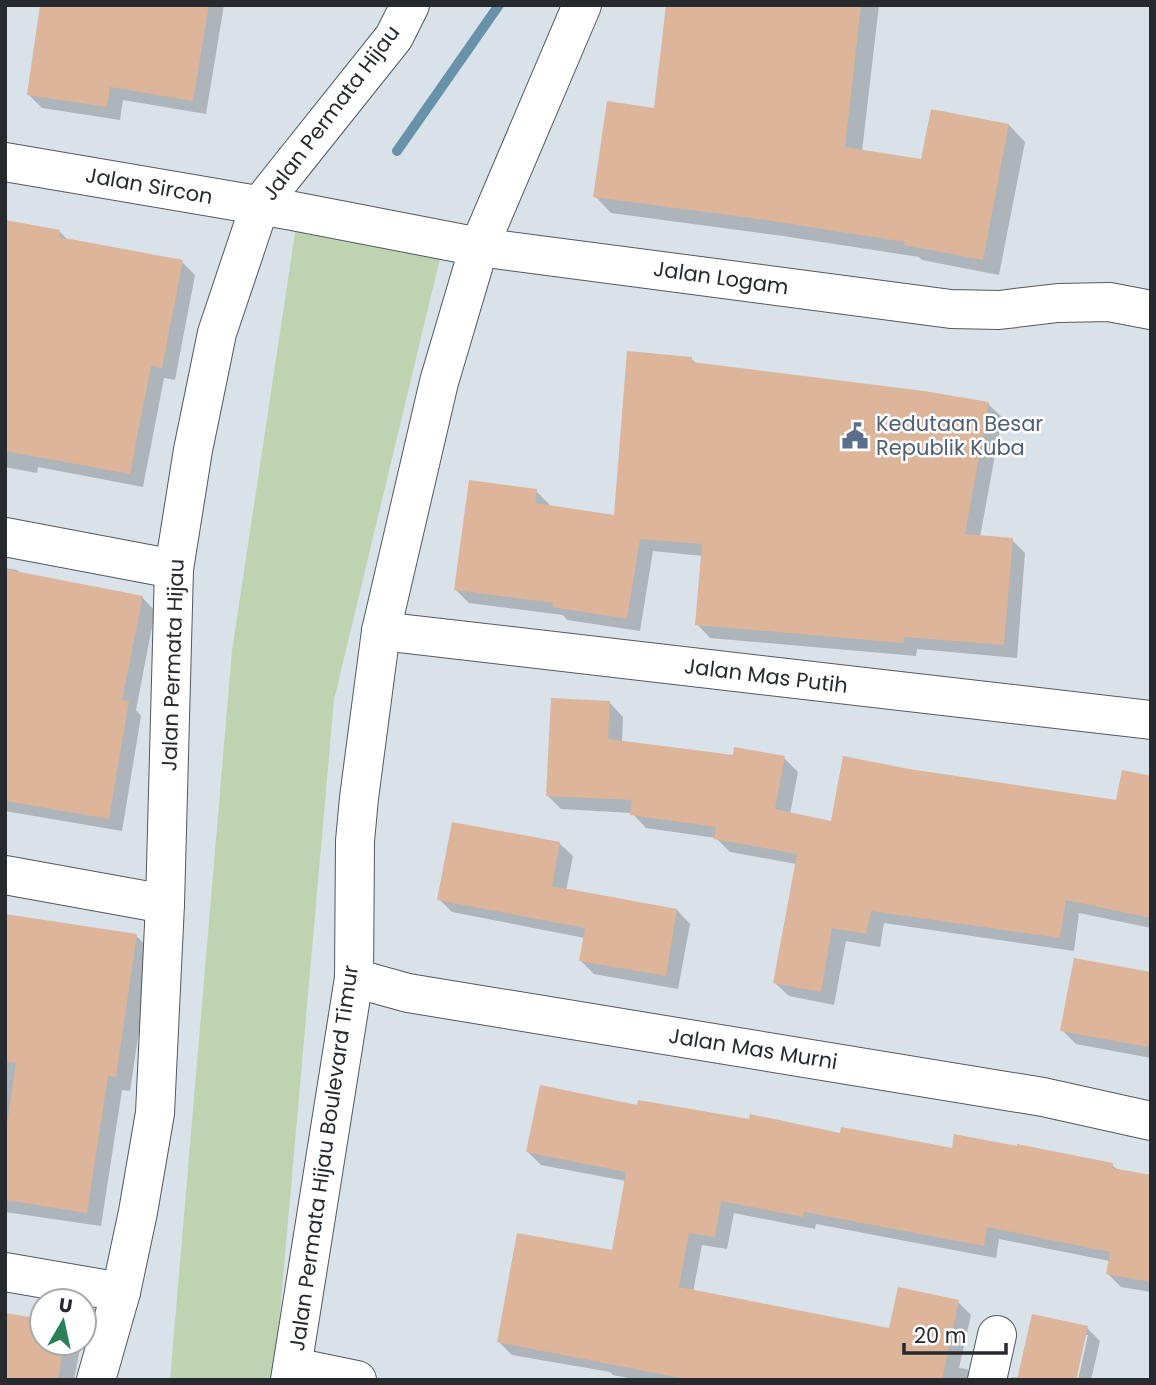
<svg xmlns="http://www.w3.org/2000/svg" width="1156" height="1385" font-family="Poppins,sans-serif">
<rect width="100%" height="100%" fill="#d9e1e9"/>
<path fill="#bed4b1" d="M296,226L443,246L334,700L274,1380H170L232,651Z"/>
<g fill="#0003">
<path d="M42,5H224L206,114L123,100L120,120L42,108L29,95Z"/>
<path d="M667,5H879L862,151L922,161L1009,125L1025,142L999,275L922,260L919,257L783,236L611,213L595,196L656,110Z"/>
<path d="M5,222L59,231L68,240L182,262L195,275L175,380L164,378L143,487L38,467L37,473L5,467Z"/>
<path d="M691,359L697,364L988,404L1002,417L980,537L1012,540L1025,553L1017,658L917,649L916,656L710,638L697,624L703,556L653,551L640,631L567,620L563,615L469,603L456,590L536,491L549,504V507L615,517Z"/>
<path d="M5,568L17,570L20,573L142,597L155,611L136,710L141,716L122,831L5,811Z"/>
<path d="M610,703L623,717L622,742L734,757L784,758L798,772L790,814L832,823L908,770L1117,802L1151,779V928L1079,913L1074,951L884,923L880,947L846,941L834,1005L789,996L775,983L796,864L730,852L716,838L646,828L632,813L561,809L547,795Z"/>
<path d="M559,843L573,856L566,891L677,910L690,924L678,989L594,974L581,961L585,938L452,912L439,899Z"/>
<path d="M5,915L136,936L151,950L130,1091L122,1090L101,1226L5,1212Z"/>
<path d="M1151,974V1058L1076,1044L1062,1030Z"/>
<path d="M639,1107L953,1150L1112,1165L1119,1171L1151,1177V1292L1121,1287L1108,1274L1110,1261L999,1239L996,1258L816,1224L815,1229L734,1213L727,1249L702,1245L693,1292L890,1330L958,1302L971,1315L959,1368L967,1369L977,1380H637L613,1375L610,1372L512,1355L499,1342L613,1252L626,1181L541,1165L528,1152Z"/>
<path d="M42,1321V1343H81L74,1380H5Z"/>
<path d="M1087,1328L1100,1341L1091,1380H1078L1088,1335H1084L1074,1380H1011L1012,1377L1019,1378Z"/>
</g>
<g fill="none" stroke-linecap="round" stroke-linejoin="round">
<path stroke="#6892aa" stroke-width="10" d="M397,151L499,5"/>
</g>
<g fill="#dcb59a">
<path d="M40,5H209L193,101L110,87L107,107L27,95Z"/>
<path d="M666,5H861L845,147L921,159L931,109L1009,124L983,260L904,245L905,242L765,220L593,197L607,101L654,108Z"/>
<path d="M5,220L60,230L59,237L183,260L162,368L151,366L130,474L5,451Z"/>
<path d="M627,351L692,357V362L924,391L989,402L965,534L1013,538L1004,645L904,637V643L695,625L702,544L640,539L627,619L552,607L553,603L454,590L469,480L537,489L535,503L614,515Z"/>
<path d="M5,569L143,596L122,700L129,701L109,819L5,801Z"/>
<path d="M551,698L610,701L608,739L733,755L734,747L785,756L775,809L831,821L843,756L909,769L1116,800L1122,770L1151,776V918L1066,900L1060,938L871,911L866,934L832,928L821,992L773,983L797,854L714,839L716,827L630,815L632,800L546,796Z"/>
<path d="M452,822L560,842L552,886L677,909L666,976L579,961L585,928L437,900Z"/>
<path d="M5,914L137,934L116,1077L108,1076L87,1213L5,1200V1137L16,1063L5,1061Z"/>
<path d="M1074,958L1151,972V1032L1148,1047L1060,1031Z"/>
<path d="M540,1085L637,1105L638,1100L749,1119L750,1114L840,1133L841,1127L952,1148L954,1134L1017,1146V1144L1113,1163L1112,1168L1151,1175V1282L1106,1274L1110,1252L987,1227L984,1246L804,1212L803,1217L721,1201L715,1237L689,1233L679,1287L889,1328L898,1287L959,1300L942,1380H691L497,1342L517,1233L612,1250L626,1172L526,1152Z"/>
<path d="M5,1313L42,1319V1343H64L58,1380H5Z"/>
<path d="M1032,1314L1088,1326L1076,1380H1017Z"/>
</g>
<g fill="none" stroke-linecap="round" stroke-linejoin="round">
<g stroke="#525960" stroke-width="40">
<g id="minor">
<path d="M5,162L293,211L479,247L951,309L999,310L1058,303L1109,302L1151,310"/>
<path d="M5,537L174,569"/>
<path d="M381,631L1151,720"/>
<path d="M5,875L165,904"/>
<path d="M354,978L408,993L1043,1097L1151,1121"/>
<path d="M5,1272L121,1292"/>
<path d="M294,1367L357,1380"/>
<path d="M96,1380L121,1292L138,1212L155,1113L165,904L174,569L193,450L217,333L260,205L394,37L410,5"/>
<path d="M290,1380L354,978L355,841L359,798L381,631L439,382L479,247L582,5"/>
<path d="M987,1380L997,1335"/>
</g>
</g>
<use href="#minor" stroke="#fff" stroke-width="38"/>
</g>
<defs>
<g id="civic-bare" transform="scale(2.1)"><path d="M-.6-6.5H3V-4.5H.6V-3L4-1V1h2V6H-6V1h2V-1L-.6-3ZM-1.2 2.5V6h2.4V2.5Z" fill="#5c6f8a" stroke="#fff" stroke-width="2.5" paint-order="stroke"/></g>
</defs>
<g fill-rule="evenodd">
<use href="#civic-bare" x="855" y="436"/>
</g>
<g text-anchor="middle" stroke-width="5" stroke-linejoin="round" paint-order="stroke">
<g font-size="21" fill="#26292d" stroke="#fff">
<text transform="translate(331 113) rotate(-53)" y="7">Jalan Permata Hijau</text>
<text transform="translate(149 186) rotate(10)" y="7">Jalan Sircon</text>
<text transform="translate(721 278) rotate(8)" y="7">Jalan Logam</text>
<text transform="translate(173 665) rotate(-88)" y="7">Jalan Permata Hijau</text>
<text transform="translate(766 676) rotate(7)" y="7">Jalan Mas Putih</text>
<text transform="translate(753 1049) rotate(9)" y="7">Jalan Mas Murni</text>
<text transform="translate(324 1158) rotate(-82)" y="7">Jalan Permata Hijau Boulevard Timur</text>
</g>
<g font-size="21" fill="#4e5e75" stroke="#fff" text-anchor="start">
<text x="876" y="431">Kedutaan Besar<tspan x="876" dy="24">Republik Kuba</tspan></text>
</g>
</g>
<rect width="1156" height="1385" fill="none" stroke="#26292d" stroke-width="14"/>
<g transform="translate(63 1322) rotate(9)"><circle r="33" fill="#ffffff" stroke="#a8a9ab" stroke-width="2"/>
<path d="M0-5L12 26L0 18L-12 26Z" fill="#298155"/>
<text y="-10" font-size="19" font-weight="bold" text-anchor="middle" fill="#26292d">U</text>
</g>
<path d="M904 1343v10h102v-10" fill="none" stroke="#26292d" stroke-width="3.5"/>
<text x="914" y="1343" font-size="21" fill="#26292d" stroke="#ffffff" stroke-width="5" paint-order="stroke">20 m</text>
</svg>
